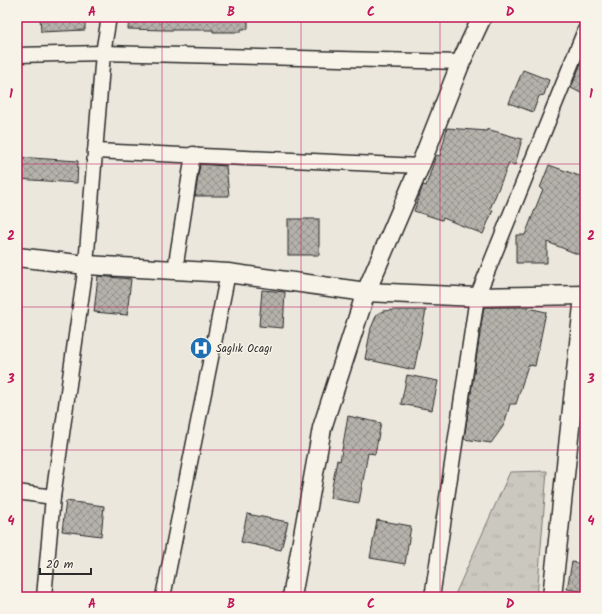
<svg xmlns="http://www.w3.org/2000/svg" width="602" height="614" font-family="Kalam,sans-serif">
<defs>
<pattern id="grass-tufts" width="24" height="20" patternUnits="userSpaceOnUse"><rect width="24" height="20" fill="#cbc8bf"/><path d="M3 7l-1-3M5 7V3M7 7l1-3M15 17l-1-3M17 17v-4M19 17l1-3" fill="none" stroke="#aeaca4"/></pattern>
<pattern id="building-cross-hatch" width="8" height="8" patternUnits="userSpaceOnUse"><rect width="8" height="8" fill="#b5b2ab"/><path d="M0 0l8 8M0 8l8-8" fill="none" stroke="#93918b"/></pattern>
</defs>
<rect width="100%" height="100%" fill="#ebe7dd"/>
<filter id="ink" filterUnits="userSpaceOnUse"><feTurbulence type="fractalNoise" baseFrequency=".025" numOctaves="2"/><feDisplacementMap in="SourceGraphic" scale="8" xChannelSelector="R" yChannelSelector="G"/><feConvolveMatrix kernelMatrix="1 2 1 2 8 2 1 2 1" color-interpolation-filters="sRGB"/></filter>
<g filter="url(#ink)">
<path fill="url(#grass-tufts)" stroke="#7b7a75" d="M547,471L537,597H454L510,472Z"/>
<g fill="url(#building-cross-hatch)" stroke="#2b2b2b">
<path d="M40,17H85V30L41,32Z"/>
<path d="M129,17H248V29H241V32H213V30H164L128,29Z"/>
<path d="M585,53V95L571,88Z"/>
<path d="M523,70L549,80L544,95L539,96L533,112L509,103Z"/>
<path d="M447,128L487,131V129L522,139L515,165L509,163L490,209L493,210L483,234L443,218L442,220L414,211L423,185L426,186L436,155L440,156Z"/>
<path d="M17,157L78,161L77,183L17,179Z"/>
<path d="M200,164L226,166L229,196H195Z"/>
<path d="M549,165L585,178V242L580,255L547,242V263H516V235H525L543,189L540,188Z"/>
<rect x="288" y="219" width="31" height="36"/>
<path d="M98,276L131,279L127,315L94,312Z"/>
<path d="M262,290L285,292L283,328L259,326Z"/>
<path d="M484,307H524L546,312L535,366L528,365L516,404H510L504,425L491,443L464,439Z"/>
<path d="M394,310H426L414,370L365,359L371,328L377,314L383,311Z"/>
<path d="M407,375L438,381L432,410L401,404Z"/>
<path d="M348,416L381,423L375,454L368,453L359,503L330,498L337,460L340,461Z"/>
<path d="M66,501L104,506L101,536L62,531Z"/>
<path d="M247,514L288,522L281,550L241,542Z"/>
<path d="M377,520L411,526L405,564L370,558Z"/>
<path d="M572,562L585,564V592L567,589Z"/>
</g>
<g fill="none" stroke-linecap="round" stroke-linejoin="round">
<g stroke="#2b2b2b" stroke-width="17">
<g id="minor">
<path d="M17,55L103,53L461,62"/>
<path d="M95,151L420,166"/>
<path d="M175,270L193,154"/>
<path d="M17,492L53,497"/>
<path d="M44,597L53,497L86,265L103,53L109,17"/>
<path d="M163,597L228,273"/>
<path d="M431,597L433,591L477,297L585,30"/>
</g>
</g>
<g stroke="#2b2b2b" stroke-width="21">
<g id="tertiary">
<path d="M17,257L86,265L228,273L366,292L477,297L585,295"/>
<path d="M292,597L322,428L366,292L420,166L461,62L482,17"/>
<path d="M552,597L584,296"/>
</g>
</g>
<use href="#minor" stroke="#f7f3e8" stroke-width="14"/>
<use href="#tertiary" stroke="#f7f3e8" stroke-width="18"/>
</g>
</g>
<path fill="none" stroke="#c2185b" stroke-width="1" stroke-opacity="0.55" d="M162,17V597M301,17V597M440,17V597M17,164H585M17,307H585M17,450H585"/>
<defs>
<g id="hospital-disc" transform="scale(1.15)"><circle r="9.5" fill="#1f6fb2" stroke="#f7f3e8"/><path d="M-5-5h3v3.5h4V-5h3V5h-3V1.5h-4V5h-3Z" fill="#fff"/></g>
</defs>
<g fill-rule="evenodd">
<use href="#hospital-disc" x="201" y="348"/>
</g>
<g text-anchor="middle" stroke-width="3" stroke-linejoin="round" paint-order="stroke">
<g font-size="11" fill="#2b2b2b" stroke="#f7f3e8" text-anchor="start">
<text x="216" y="352">Saglık Ocagı</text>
</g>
</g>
<rect width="602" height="614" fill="none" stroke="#f7f3e8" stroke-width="44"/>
<path d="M40 568v6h51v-6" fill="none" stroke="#2b2b2b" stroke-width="2"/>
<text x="46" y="568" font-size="12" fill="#2b2b2b" stroke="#f7f3e8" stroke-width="3" paint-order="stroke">20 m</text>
<rect x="22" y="22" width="558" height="570" fill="none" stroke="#c2185b" stroke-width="1.5"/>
<g font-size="13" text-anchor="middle" font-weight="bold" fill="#c2185b">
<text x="92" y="16">A</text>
<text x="231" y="16">B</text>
<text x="371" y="16">C</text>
<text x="510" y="16">D</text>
<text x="11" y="98">1</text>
<text x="591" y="98">1</text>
<text x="11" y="240">2</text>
<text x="591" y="240">2</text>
<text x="11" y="383">3</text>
<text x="591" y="383">3</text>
<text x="11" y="525">4</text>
<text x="591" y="525">4</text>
<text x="92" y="608">A</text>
<text x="231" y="608">B</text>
<text x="371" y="608">C</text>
<text x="510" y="608">D</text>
</g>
</svg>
